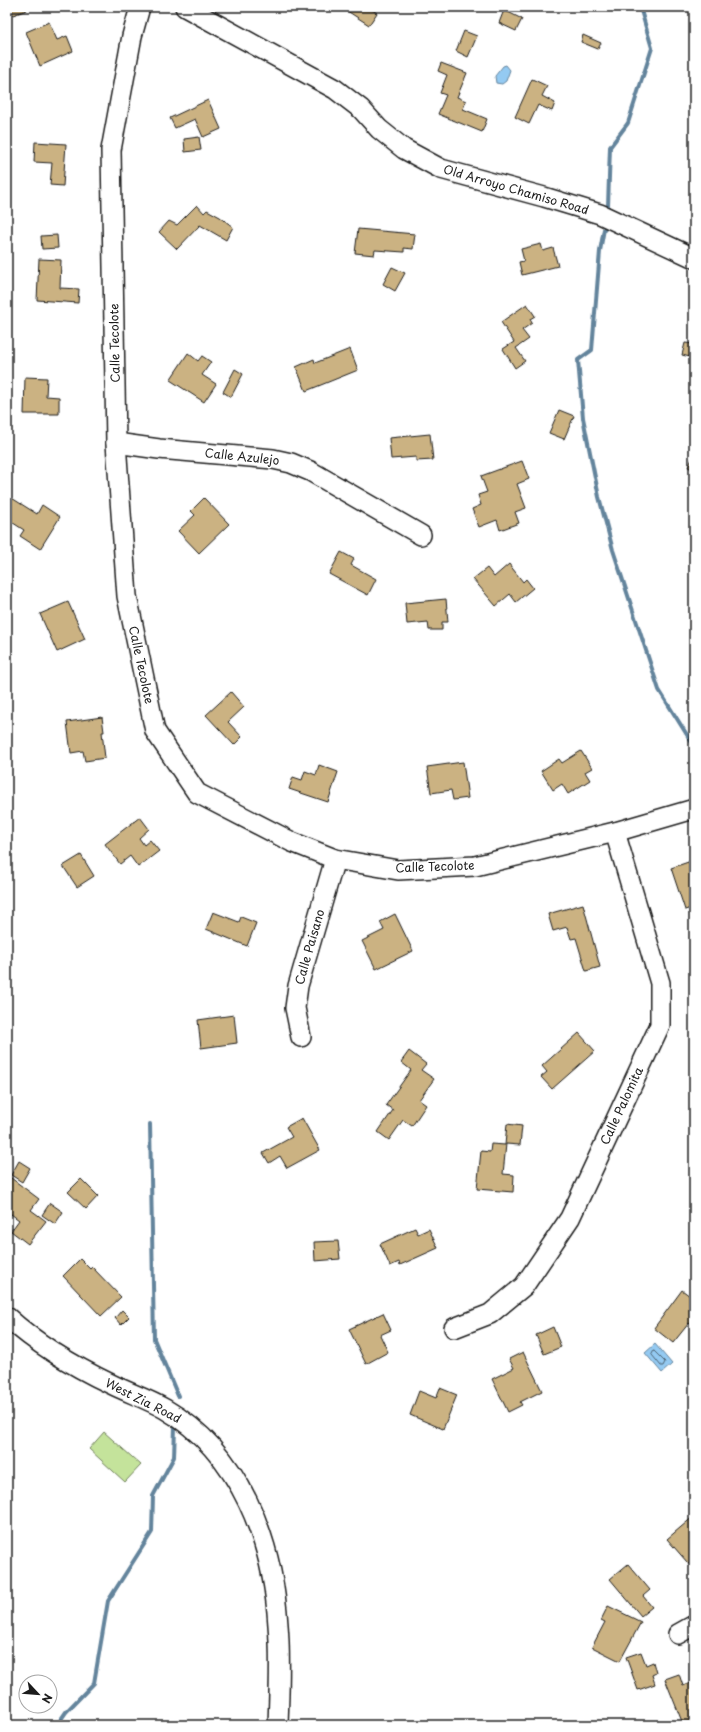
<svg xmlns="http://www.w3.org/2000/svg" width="701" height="1732" font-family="'Playpen Sans',sans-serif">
<rect width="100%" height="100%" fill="#fff"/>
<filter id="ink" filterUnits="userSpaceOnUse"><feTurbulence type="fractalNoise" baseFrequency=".025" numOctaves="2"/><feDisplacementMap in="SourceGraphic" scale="8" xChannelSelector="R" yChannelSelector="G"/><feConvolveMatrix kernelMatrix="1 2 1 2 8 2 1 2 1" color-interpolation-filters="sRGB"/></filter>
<g filter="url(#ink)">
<path fill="#c4e39b" stroke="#70805c" d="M104,1432L141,1465L125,1482L89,1449Z"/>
<g fill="#94caf2" stroke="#64849c">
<path d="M506,65L510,70L506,81L502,84L496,83L495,76L503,66Z"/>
<path d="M655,1344L672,1364L662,1373L645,1353Z"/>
</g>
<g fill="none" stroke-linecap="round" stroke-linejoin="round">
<path stroke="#4c6272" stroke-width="1" d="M654,1351L665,1362L663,1366H661L652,1355Z"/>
<g stroke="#64849c" stroke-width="4">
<path d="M608,206L610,147L628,123L652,48L640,7"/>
<path d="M604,229L600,251L592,350L578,360L583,418L599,497L613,550L659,690L694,746"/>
<path d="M150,1124L154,1339L178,1396"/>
<path d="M57,1725L66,1712L94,1683L108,1601L152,1532L153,1496L174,1457L175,1427"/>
</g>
</g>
<g fill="#cbb282" stroke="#1c1c1c">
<path d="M10,7H26L27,10L13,15Z"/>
<path d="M341,7H368L377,13L369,25Z"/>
<path d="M504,10L522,19L516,31L499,23Z"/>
<path d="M49,22L57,40L67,36L73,51L40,66L26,32Z"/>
<path d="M464,31L477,36L468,57L456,51Z"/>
<path d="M583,35L601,43L598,49L581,42Z"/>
<path d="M441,63L467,73L457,97L466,101L463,109L487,119L482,132L438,114L446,95L440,93L447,75L438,71Z"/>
<path d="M532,79L547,86L542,96L555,103L552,111L538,105L529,124L515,117Z"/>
<path d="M208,100L221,129L203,137L195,119L175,128L170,118Z"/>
<path d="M199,137L201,150L185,152L184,139Z"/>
<path d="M35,142L66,144L63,186L50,185L52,163L34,162Z"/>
<path d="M197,205L204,213L207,210L220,217L233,227L226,240L200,225L177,249L159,232L169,221L177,225Z"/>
<path d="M358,229L415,234L413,249L404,248V252L375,250L374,255L355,253Z"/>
<path d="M57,235L58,248L42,249L41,236Z"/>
<path d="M541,244L543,251L553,248L558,266L522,275L519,262L524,261L521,249Z"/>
<path d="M39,259L61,260L60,288L79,289L78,303L37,300Z"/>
<path d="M392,267L405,273L395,291L383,284Z"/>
<path d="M527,304L535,316L530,319L532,323L522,330L529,339L516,348L525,361L515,368L503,349L514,342L501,322Z"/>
<path d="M685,343L694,344V358L682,355Z"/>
<path d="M350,349L358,370L306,391L296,367L314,359L315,363Z"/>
<path d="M188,353L198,361L202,356L211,362L202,375L216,384L204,402L170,380Z"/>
<path d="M235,369L243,374L231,397L223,392Z"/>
<path d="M25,377L47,378L46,396L59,397V414H24Z"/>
<path d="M559,410L574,416L564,439L549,433Z"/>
<path d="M430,434L433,460L416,461V457L391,459L389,438Z"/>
<path d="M694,455V470L688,467Z"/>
<path d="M522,461L529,479L517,484L526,508L515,512L519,523L500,530L497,520L479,527L472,509L481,505L478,495L487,492L481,476Z"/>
<path d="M7,495L37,514L42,505L60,517L40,549L20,536L24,530L7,519Z"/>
<path d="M204,498L229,524L199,553L178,531L195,515L191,511Z"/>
<path d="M341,552L354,559L351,565L376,579L368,595L329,574Z"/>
<path d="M509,564L523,582L526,579L533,588L516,602L510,594L496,606L473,579L487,568L494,577Z"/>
<path d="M446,599L448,622H442V630H429L428,622L407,624L405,603Z"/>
<path d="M68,602L85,639L57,652L40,614Z"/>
<path d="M231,692L244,707L228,722L242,737L234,745L206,715Z"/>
<path d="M102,717L104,732H102L105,758L85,761L83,751L71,753L67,722Z"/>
<path d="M581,751L592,768L585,772L590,780L568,794L562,784L553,790L541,771L559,759L562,763Z"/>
<path d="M463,762L468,798L453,800L451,790L431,793L427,767Z"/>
<path d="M319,765L338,772L328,802L289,789L293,777L302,780L305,771L316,775Z"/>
<path d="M140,817L149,829L139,838L144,845L150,840L159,851L138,867L130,856L120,864L105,844Z"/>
<path d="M81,855L94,876L77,887L63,866Z"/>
<path d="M694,860V907L685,910L671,868Z"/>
<path d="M583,904L600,967L586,971L576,938L571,939L567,927L553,931L548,914Z"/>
<path d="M213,912L239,922L241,917L256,923L247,946L206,929Z"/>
<path d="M395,914L413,951L376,969L362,941L384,930L380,922Z"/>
<path d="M234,1015L237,1043L201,1048L198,1020Z"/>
<path d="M579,1033L595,1051L552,1089L541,1077L547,1072L542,1066Z"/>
<path d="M409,1051L426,1064L421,1070L434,1079L419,1100L426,1105L412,1126L403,1120L389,1140L378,1132L393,1110L386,1105L411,1070L401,1062Z"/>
<path d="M302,1118L320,1150L287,1168L280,1156L269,1163L263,1153L292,1137L286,1127Z"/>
<path d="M507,1124L522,1126L520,1145L506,1144L503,1174L514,1175L513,1192L477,1189L481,1151L490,1152L491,1144L505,1145Z"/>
<path d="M19,1161L30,1168L22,1182L11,1175Z"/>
<path d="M7,1175L39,1199L31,1210L46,1221L28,1244L11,1231L19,1220L7,1211Z"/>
<path d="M81,1179L98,1196L86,1209L68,1192Z"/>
<path d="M50,1203L63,1212L55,1224L42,1215Z"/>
<path d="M415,1228L418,1234L429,1229L438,1248L400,1265L399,1262L390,1266L380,1244Z"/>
<path d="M338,1241L340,1259L315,1261L314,1242Z"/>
<path d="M80,1259L90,1269L92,1267L121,1297L101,1316L63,1276Z"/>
<path d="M682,1290L694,1299V1327L689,1323L673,1343L654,1328Z"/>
<path d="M122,1310L129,1317L121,1325L115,1318Z"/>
<path d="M383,1313L391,1330L380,1335L388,1352L366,1364L349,1329Z"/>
<path d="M553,1327L561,1347L544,1354L536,1335Z"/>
<path d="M523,1352L542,1391L520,1402L522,1405L508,1412L492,1379L514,1368L509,1359Z"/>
<path d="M440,1388L457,1395L443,1429L410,1415L419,1391L436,1398Z"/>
<path d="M694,1516V1570L667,1539Z"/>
<path d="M628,1564L650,1590L643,1596L652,1607L641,1616L610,1579Z"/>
<path d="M608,1606L641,1622L620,1661L592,1647L605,1622L601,1620Z"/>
<path d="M641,1652L646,1665L653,1662L656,1673L652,1675L655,1684L638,1690L626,1657Z"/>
<path d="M679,1674L683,1686L690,1683L694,1692V1719L683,1724L665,1679Z"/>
</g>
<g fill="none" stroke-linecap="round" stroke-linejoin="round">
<g stroke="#1c1c1c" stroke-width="22">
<g id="minor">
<path d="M140,7L132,36L111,150L116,443L127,596L155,731L197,793L292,842L335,859L398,870L475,866L615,832L694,809"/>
<path d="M185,7L335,89L361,109L379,129L404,149L441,169L544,197L600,214L694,258"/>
<path d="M116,443L159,449L273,459L291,463L310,471L421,535"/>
<path d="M301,1037L295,1008L298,986L335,859"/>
<path d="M7,1317C38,1345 73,1366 111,1384C129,1393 148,1399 165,1409C241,1453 273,1542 278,1625C281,1658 279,1692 278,1725"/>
<path d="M454,1328L490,1314L524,1286L570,1218L660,1025V983L615,832"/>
<path d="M678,1634L694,1625"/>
</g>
</g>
<use href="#minor" stroke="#fff" stroke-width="19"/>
</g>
</g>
<g text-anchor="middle" stroke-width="3" stroke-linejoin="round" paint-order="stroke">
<g font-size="12" fill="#1c1c1c" stroke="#fff">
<text transform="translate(516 190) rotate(16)" y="4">Old Arroyo Chamiso Road</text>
<text transform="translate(115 343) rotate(-91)" y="4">Calle Tecolote</text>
<text transform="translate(242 457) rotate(6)" y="4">Calle Azulejo</text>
<text transform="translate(141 665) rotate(78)" y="4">Calle Tecolote</text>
<text transform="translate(435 867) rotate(-2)" y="4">Calle Tecolote</text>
<text transform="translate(310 947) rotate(-74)" y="4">Calle Paisano</text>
<text transform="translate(622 1106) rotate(-65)" y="4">Calle Palomita</text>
<text transform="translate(143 1401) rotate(27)" y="4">West Zia Road</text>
</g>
</g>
<rect width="701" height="1732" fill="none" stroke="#fff" stroke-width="24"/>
<rect x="12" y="12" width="677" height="1708" fill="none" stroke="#1c1c1c" stroke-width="1.5" filter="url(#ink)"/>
<g transform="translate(38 1694) rotate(116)"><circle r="19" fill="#ffffff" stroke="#a4a4a4"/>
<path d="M0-3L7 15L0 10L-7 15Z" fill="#1c1c1c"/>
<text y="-6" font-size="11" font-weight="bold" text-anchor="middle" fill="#1c1c1c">N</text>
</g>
</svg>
